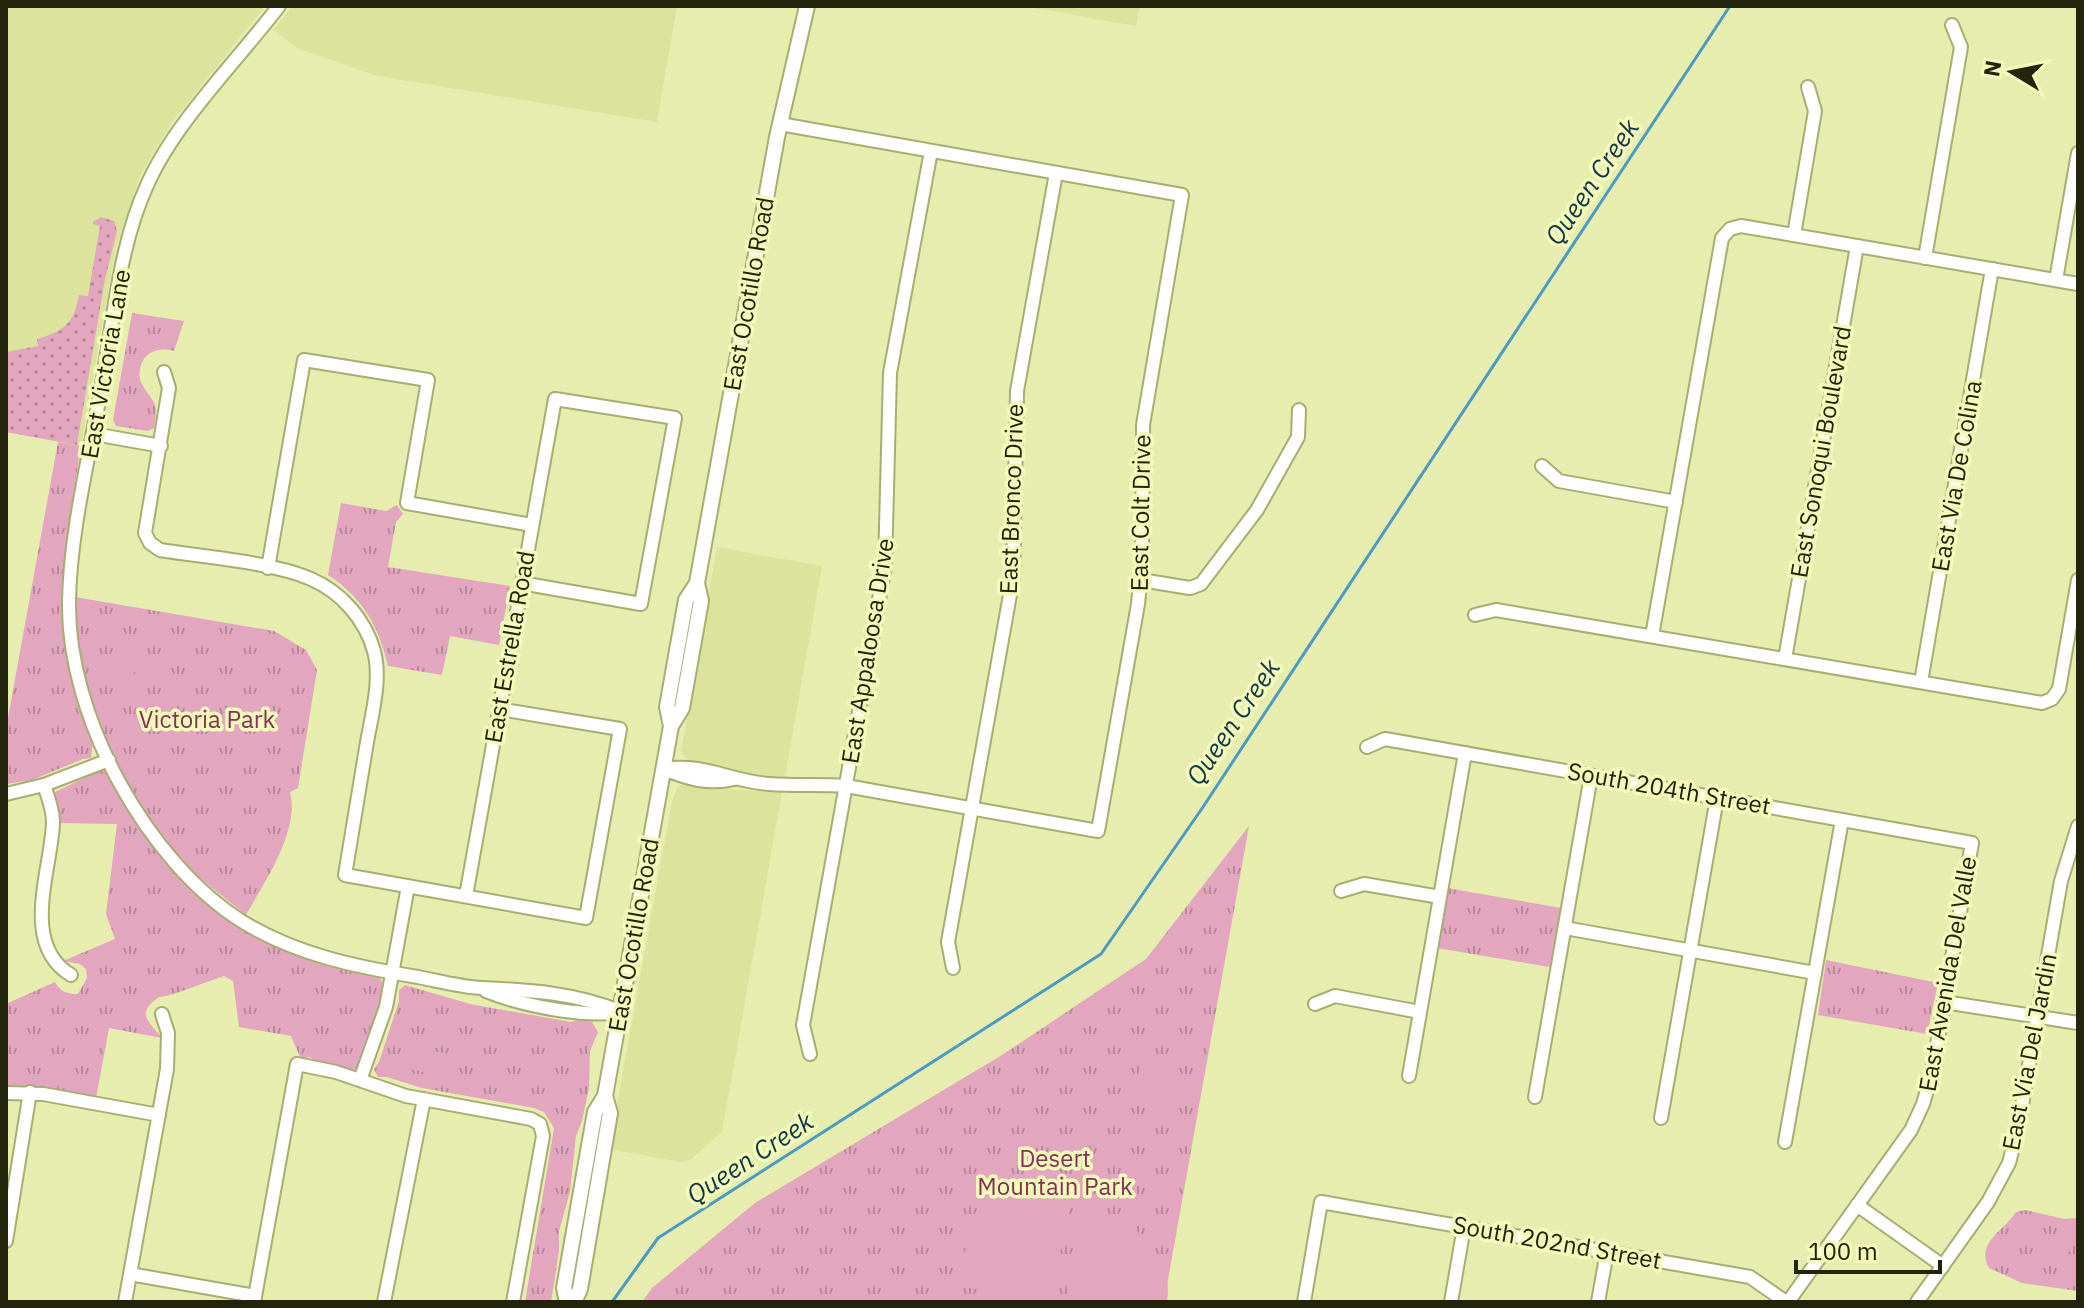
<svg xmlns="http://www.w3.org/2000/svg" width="2084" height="1308" font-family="'IBM Plex Sans',sans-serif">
<defs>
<pattern id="grass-dots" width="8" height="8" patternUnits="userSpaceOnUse" patternTransform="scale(2)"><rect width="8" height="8" fill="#e2a7be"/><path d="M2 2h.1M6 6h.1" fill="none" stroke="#b78899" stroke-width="1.8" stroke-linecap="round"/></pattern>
<pattern id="park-tufts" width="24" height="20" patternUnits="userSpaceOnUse" patternTransform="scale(2)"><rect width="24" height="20" fill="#e2a7be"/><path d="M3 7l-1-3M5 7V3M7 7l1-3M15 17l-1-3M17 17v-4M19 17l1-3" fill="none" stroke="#b78899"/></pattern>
</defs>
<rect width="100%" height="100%" fill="#e6edae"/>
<g fill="#dbe39c">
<path d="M6,6H265L170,125L140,176L116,247L81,446L6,432Z"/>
<path d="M292,6H677L657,122L377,76L297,48L274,30Z"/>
<path d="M1023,6H1140L1136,26Z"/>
<path d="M717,547L822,566L785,777L754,775L690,763L681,752Z"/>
<path d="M686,782L734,790L782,792L722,1132L690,1160L681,1162L609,1149L672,801L677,788Z"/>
</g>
<path fill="url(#grass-dots)" d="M101,217L114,221L117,231L105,279L77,445L6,432V352L38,346L37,339C65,331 74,323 79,295L88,296L100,226L93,224V222Z"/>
<g fill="url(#park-tufts)">
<path d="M132,313L184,321L174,351C152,345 137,358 140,380C151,404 160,397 154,428L148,431L116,426L113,420Z"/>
<path d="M58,442L81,446C71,512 56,580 65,647C69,680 81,711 93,741L91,758L83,759L32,780L6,784V729Z"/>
<path d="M341,503L386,511L397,505L403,514L396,522L388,567L510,586L499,645L450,636L442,675L388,666C379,626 362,597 328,575Z"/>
<path d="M75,597L274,631L306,650L317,670L298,788L290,792C300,831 264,883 246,915C210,886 170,857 145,817C122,781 98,729 87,688C79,658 77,627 75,597Z"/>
<path d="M105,768C161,882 251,959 379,977L385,987L381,1006L356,1071L317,1062L309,1057L301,1059L291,1036L239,1027L233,981L224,976C211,980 167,998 159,997C134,1014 150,1022 162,1038L109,1028L96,1098L49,1089L6,1087V1004L55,982C61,992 66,994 78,994L87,978L86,969L80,964L63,961L115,939L106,914L117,824L60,823L53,793Z"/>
<path d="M1249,826L1164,1302H642L652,1288L755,1203L1002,1055L1146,959Z"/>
<path d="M1447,888L1561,908L1550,967L1437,948Z"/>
<path d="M1826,960L1938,983L1927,1034L1818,1015Z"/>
<path d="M405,985L470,1004L571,1022L579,1020L592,1022L598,1032L590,1051L589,1088L582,1121L576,1136L570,1192L559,1231V1251L551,1302H525L554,1128L544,1112L534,1108L422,1088L387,1077H378L374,1069L379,1062L399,1001V990Z"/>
<path d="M2025,1210L2064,1219L2078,1218V1291L2022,1283L1989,1268C1975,1243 2004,1231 2016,1212Z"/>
</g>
<g fill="#e2a7be">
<path d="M136,648L144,669L109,682L102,661Z"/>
<path d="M413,1048L450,1054L446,1076L409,1069Z"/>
<path d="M1141,1058L1176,1064L1168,1108L1133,1102Z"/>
<path d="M1039,1201L1069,1205L1052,1296L1045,1301L954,1285C962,1238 991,1208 1039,1201Z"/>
<path d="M1084,1208C1128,1215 1175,1251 1167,1302H1070L1068,1299Z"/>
<path d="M2061,1233L2070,1251L2050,1260L2042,1242Z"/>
</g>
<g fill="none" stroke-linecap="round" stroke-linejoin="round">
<path stroke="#4a9bc4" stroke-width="3" d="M612,1302L658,1238L1101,954L1203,807L1730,6"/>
<g stroke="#a7ae71" stroke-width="16">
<g id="minor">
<path d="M279,6C237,61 176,121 148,183C119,245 114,318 102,384C90,454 70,531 69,602C67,716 147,862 243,922C297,955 357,967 418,977C439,981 461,987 482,988C528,990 578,993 621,1012"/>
<path d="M1794,235L1815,111L1808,87"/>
<path d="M1925,258L1961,47L1952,25"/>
<path d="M2056,280L2078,153"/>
<path d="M164,372L169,388L145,533L150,543L160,550C204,557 272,562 311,579C341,592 365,619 374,651C382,681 371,717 366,748C359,790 352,833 345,875L586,918L620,729L499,709"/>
<path d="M94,434L161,446"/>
<path d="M1542,466L1559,481L1676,502"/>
<path d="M268,568L304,360L428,380L407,503L532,525"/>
<path d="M1141,580L1190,588L1201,584L1257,510L1298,437L1299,410"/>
<path d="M1475,615L1496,610L2042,703L2052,699L2059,689L2078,580"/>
<path d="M1652,636L1722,238L1730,229L1741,226L2078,284"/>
<path d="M1785,659L1857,246"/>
<path d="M1921,682L1992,269"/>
<path d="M1367,747L1385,739L1972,843L1932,1073L1923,1104L1911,1130L1788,1302"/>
<path d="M663,769C707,763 728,781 769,784C795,786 820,784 846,786L1098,831L1138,604L1142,563L1143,425L1182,195L780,124"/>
<path d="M664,769C688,779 709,785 734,779"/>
<path d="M44,785C48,797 53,809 53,822C52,868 19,944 71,975"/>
<path d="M6,794L44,785L109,760"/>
<path d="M1341,891L1364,884L1440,897"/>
<path d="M466,896L555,399L675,418L641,604L521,583"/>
<path d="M1565,928L1815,973"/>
<path d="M953,968L948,942L1013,578L1017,391L1056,173"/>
<path d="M486,991C520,1005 584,1018 620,1012"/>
<path d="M1944,1002L2078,1023"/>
<path d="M1315,1004L1335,996L1420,1012"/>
<path d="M810,1054L803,1025L885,566L890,373L931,151"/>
<path d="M1409,1076L1465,753"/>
<path d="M360,1080L386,1007L408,886"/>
<path d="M6,1093L43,1094L159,1115"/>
<path d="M1535,1097L1591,776"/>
<path d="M1661,1118L1717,798"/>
<path d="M1785,1142L1842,820"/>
<path d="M1857,1205L1943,1266"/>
<path d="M6,1241L30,1092"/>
<path d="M130,1274L255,1296"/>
<path d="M125,1302L167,1069L168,1033L162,1014"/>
<path d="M254,1302L297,1064L336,1072L406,1096L531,1119L540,1124L543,1136L513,1302"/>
<path d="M384,1302L424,1099"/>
<path d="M1304,1302L1321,1202L1750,1277L1786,1302"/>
<path d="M1451,1302L1464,1227"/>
<path d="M1598,1302L1607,1252"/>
<path d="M1917,1302L1988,1202L2009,1163L2018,1128L2061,881L2078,826"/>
</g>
</g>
<g stroke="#a7ae71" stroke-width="18">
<g id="major">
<path d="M671,726L667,707L686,600L697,583L777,137L807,6"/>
<path d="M567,1302L564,1288L595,1112L605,1096L671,726L682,708L701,601L697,583"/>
<path d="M574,1302L580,1289L610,1113L605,1096"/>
</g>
</g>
<use href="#minor" stroke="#fff" stroke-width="12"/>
<use href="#major" stroke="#fff" stroke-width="14"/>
</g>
<g text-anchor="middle" stroke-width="7" stroke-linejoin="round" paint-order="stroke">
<g font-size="24" fill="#22240b" stroke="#f3fbbb">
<text transform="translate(749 294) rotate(-80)" y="8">East Ocotillo Road</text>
<text transform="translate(106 364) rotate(-80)" y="8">East Victoria Lane</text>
<text transform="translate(1821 452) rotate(-80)" y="8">East Sonoqui Boulevard</text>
<text transform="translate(1957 476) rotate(-80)" y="8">East Via De Colina</text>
<text transform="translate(1012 499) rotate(-88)" y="8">East Bronco Drive</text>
<text transform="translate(1141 513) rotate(-89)" y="8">East Colt Drive</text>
<text transform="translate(510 647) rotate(-80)" y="8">East Estrella Road</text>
<text transform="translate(868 651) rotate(-81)" y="8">East Appaloosa Drive</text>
<text transform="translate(1669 789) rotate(10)" y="8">South 204th Street</text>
<text transform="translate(634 935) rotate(-80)" y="8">East Ocotillo Road</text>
<text transform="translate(1948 974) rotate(-80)" y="8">East Avenida Del Valle</text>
<text transform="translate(2030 1052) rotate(-79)" y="8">East Via Del Jardin</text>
<text transform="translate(1557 1243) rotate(10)" y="8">South 202nd Street</text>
</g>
<g font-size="24" fill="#872e5a" stroke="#f3fbbb">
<text x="207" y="728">Victoria Park</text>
<text x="1055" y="1167">Desert<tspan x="1055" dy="28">Mountain Park</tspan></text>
</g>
<g font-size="26" font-style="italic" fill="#113547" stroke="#f3fbbb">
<text transform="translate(1592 182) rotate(-56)" y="9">Queen Creek</text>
<text transform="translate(1233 722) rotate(-56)" y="9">Queen Creek</text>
<text transform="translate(750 1158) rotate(-33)" y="9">Queen Creek</text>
</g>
</g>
<rect width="2084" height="1308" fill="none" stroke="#22240b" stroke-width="16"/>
<g transform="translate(2012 72) rotate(280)" stroke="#f3fbbb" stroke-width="6" paint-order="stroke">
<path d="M0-6L14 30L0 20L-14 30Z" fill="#22240b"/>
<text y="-12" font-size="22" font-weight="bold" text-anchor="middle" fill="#22240b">N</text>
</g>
<path d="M1796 1260v12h144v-12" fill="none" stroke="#22240b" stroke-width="4"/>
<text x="1808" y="1260" font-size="24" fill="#22240b" stroke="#f3fbbb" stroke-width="6" paint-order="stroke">100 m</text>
</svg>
